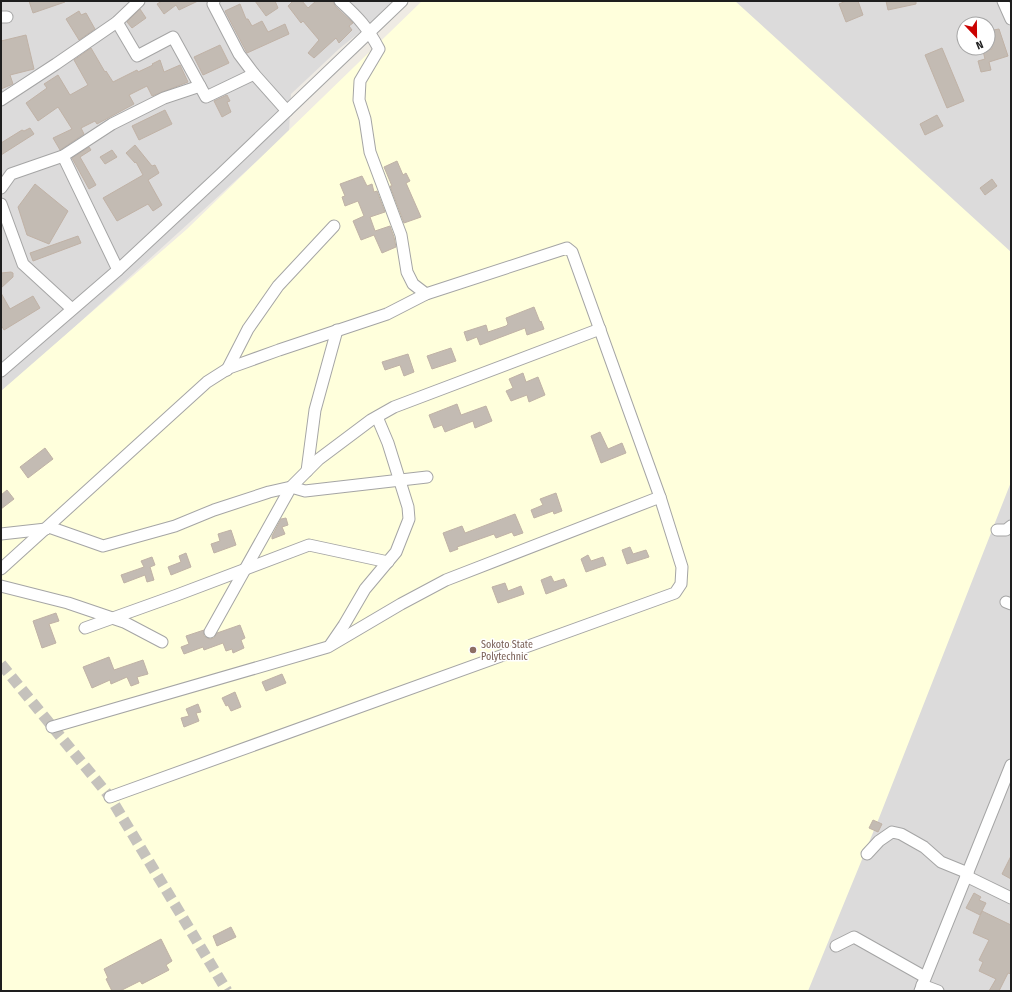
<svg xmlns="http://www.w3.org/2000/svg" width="1012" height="992" font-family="'Fira Sans Condensed',sans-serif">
<rect width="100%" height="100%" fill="#efebe4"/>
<g fill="#dcdbdb" fill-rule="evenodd">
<path d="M1,1H407L384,13L340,48L291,94L289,132L1,394Z"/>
<path d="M709,1H1011V256ZM964,24H988V48H964Z"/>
<path d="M1011,476V991H803Z"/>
</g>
<path fill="#ffffdc" d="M422,1H735L1011,252V482L879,818L808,991H1V391L187,229Z"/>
<g fill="#c3bbb3" stroke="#c0b2a6">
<path d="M29,1H65V2L33,13Z"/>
<path d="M162,1H198L179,10L176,5L164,14L157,4Z"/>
<path d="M255,1H275L278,8L266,16Z"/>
<path d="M293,1H302L308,8L316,1H333L335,6L353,23L349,26L352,30L339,43L336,38L314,58L308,53L319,40L303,21L301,23L288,6Z"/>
<path d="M846,1H858L863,15L846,22L839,4Z"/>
<path d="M886,1H916V4L888,10Z"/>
<path d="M240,4L246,19H248L252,26L262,21L268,32L285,24L289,34L247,53L225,11Z"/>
<path d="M140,9L146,18L132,28L127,22Z"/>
<path d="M79,11L81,15L86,13L95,29L79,40L66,19Z"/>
<path d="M999,29L1008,56L989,62L991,70L981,72L978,61L985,59L983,51L992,49L988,31Z"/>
<path d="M26,35L34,69L10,75L13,84L1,89V41Z"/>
<path d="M220,45L229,63L203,75L194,57Z"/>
<path d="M91,48L105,72L106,71L113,82L137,70L138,72L153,65L152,64L160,60L164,72L180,65L188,82L152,96L147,86L129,95L134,104L97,124L95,121L81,128L84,134L60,150L53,138L72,129L58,107L38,121L26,103L47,88L44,84L58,75L70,95L88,85L74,60Z"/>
<path d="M942,48L964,101L947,108L925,55Z"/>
<path d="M227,95L230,101L227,102L231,112L222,117L214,101Z"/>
<path d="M165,110L172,124L139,140L132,126Z"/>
<path d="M937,115L943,126L925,135L920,124Z"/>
<path d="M30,128L34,134L1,155V143L22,130L24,131Z"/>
<path d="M135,145L152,166L155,165L159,173L148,180L162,205L153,211L148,204L117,221L103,198L143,175L136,162L135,163L126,153Z"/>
<path d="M89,147L91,150L80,157L96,185L89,189L72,158Z"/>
<path d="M112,150L117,157L105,164L100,157Z"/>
<path d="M397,161L403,175L406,173L410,181L406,183L421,217L404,223L390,186H392L384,167Z"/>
<path d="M362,176L367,186L372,184L374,192L377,191L385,212L370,217L375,231L390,226L394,237L396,247L382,253L374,235L361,240L353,221L364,216L358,201L345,206L342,197L345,196L340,184Z"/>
<path d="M992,179L997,186L985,195L980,188Z"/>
<path d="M35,184L68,211L49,244L27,235L18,207Z"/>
<path d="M78,236L81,243L33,261L30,253Z"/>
<path d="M11,272L13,273V277L1,288V273Z"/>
<path d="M1,293L10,309L33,296L40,308L4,330L1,325Z"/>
<path d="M534,307L540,322L541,321L544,329L527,335L525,328L480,345L477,337L467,341L464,332L486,325L488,332L506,326L508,324L506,318Z"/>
<path d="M451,348L456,361L432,369L427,356Z"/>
<path d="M408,354L414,372L404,376L400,365L385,370L382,362Z"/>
<path d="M523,373L526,382L538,377L545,395L529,402L527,395L511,401L506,391L513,388L509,379Z"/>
<path d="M457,404L461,415L486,406L492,421L475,428L473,421L445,432L442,425L434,428L429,415Z"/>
<path d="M600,432L608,449L622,443L626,453L601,463L591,436Z"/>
<path d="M45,448L53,459L28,478L20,467Z"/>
<path d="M7,490L14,499L1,509V495Z"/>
<path d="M556,493L562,511L554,514L553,511L534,518L531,510L543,505L540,499Z"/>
<path d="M515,514L523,533L514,536L512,532L496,538L494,534L457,547L458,549L450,552L443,533L462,526L465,533Z"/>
<path d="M286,518L288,525L282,527L285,534L272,539V536L281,519Z"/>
<path d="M231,530L236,545L214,553L211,544L220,541L218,534Z"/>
<path d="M630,547L633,554L646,550L649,557L627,564L622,550Z"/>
<path d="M186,553L191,567L171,575L168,567L181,562L179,556Z"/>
<path d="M588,555L591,561L603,557L606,565L586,572L581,559Z"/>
<path d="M152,557L155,565L150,567L154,580L147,582L145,575L124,583L121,575L144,567L141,561Z"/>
<path d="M551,576L554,582L564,579L567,586L546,594L541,580Z"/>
<path d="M505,583L508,591L521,586L524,594L498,603L492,587Z"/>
<path d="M56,613L59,621L49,624L56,643L42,648L33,621Z"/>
<path d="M240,625L245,638L241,640L244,648L233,653L232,649L226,651L223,643L204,650L203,647L184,654L181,647L189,644L186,636L204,630V636L210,639L214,638L217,633Z"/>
<path d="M109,657L114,670L143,660L148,674L137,677L139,683L131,686L127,677L111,684L110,680L92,688L83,667Z"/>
<path d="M282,674L286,683L266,691L262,682Z"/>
<path d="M235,692L241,707L231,711L228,705L226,706L222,698Z"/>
<path d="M198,704L201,712L196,713L199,721L184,727L181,718L189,716L186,709Z"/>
<path d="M873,820L882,824L878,832L869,828Z"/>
<path d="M1011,856V879L1002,874Z"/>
<path d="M974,893L981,897L979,900L986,903L980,915L966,908Z"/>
<path d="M982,911L1011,925V974L1008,973L999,991H989L996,979L979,971L983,962L979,960L989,940L973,933Z"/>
<path d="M231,927L236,937L217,946L213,936Z"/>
<path d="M161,939L172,961L166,965L169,970L142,984L140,981L120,991H112L106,979L108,978L104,969Z"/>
</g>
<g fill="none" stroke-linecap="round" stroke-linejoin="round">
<path stroke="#c5c2bc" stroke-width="11" stroke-dasharray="11 5.5" stroke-linecap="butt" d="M1,664L110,797L227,991"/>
<g stroke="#a5a5a5" stroke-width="13">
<g id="minor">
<path d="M214,1L213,4L239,54L254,74L287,111"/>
<path d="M340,1C358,17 368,28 379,49L360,81L359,100L365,119L370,152L401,235L407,272L413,284L426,294"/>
<path d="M1003,1L1011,19"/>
<path d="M1,17H7"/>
<path d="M117,22L137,56L173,37L206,97L254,74"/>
<path d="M1,100L56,64L117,22L139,1"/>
<path d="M63,156L118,270"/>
<path d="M1,188L11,174L63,156L112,124L164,98L200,86"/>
<path d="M1,204L23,264L72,309"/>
<path d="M227,370L248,329L278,286L334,226"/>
<path d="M1,371L118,270L221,174L402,1"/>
<path d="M307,471L315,410L337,330"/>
<path d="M49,527L103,546L175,526L214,510L269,492L291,487L319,459L371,420L394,407L600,329"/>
<path d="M997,530H1006L1011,526"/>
<path d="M1,534L46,529"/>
<path d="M1,569L207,382L229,368L279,350L387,314L426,294L567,248L572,252L660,497L682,567L681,584L675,593L110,797"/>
<path d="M1,586L68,603L124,622L162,642"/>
<path d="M1006,602L1011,604"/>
<path d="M85,628L177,595L309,545L388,562"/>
<path d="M210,632L291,487L305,491L427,477"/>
<path d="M331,644L344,625L365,589L396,552L409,519L408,507L388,443L377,417"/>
<path d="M52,727L328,647L401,604L446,580L660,497"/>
<path d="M867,854L879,841L892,832L901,834L924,847L941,862L968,873"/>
<path d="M966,876L1011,898"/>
<path d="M836,946L854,937L925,977"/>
<path d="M922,985L938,991"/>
<path d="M920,991L1011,765"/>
</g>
</g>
<use href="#minor" stroke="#fff" stroke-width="11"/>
</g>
<circle fill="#8d6e63" stroke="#fff" stroke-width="1.5" cx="473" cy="650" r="4"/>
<g text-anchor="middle" stroke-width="3" stroke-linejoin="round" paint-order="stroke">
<g font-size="10" fill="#785e54" stroke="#fff" text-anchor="start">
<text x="481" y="648">Sokoto State<tspan x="481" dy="12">Polytechnic</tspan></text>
</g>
</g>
<rect width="1012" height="992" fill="none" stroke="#1e1e1e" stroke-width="4"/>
<g transform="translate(976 36) rotate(158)"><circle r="19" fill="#ffffff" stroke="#a5a5a5"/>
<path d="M0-3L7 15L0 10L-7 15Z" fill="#cb0100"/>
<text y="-6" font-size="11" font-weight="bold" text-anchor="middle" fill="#1e1e1e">N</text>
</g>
</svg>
